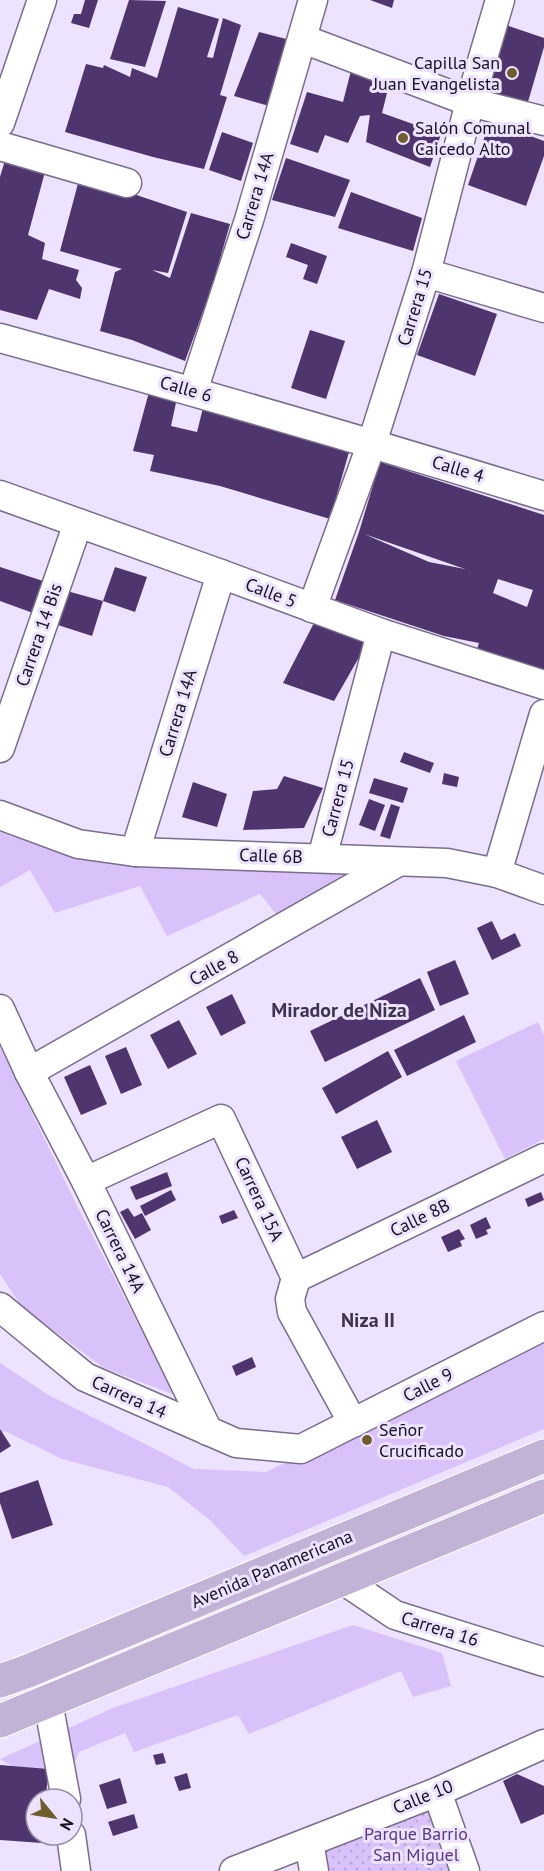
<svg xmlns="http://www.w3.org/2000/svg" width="544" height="1871" font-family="'PT Sans',sans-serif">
<defs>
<pattern id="park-dots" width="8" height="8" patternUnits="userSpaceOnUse" patternTransform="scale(1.5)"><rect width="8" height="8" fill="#d8c2f9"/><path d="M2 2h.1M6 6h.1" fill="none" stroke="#b9a6d5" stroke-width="1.8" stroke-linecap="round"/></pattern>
</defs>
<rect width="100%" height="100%" fill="#ede2ff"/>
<g fill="#d8c2f9">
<path d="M0,827L370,870L281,920L260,894L167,936L140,886L55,913L30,870L0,887Z"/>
<path d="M538,1022L544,1036V1139L505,1159L456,1061Z"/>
<path d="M0,1047L76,1204L175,1395L104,1368L22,1307L0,1274Z"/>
<path d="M544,1341V1429L244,1556L210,1520L168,1487L62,1459L5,1431L0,1434V1363L47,1394L194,1469L266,1472Z"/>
<path d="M353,1625L442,1653L451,1686L413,1697L401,1671L249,1734L238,1715L134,1752L125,1733L79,1752L61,1794L0,1759L113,1708Z"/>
</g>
<path fill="url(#park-dots)" d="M432,1809L453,1871H325L321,1851Z"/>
<g fill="#4e356d" fill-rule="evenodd">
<path d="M85,0H98L89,28L71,23L74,14H81Z"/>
<path d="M129,0L166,1L145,67L110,59Z"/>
<path d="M370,0H394L392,8Z"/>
<path d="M178,7L219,19L207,57L213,58L223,18L241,25L220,95L227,97L204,169L153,157L65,132L86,64L103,68L104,65L130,77L132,68L157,78Z"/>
<path d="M503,24L544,38V47L525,112L480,98Z"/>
<path d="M259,32L290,40L273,107L234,96Z"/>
<path d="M354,59L391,77L382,113L441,134L430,167L366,142L370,115L360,116L348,143L325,135L318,153L290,144L307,92L343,102Z"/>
<path d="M490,121L544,141V156L526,206L468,185Z"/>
<path d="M222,132L253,143L241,181L209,170Z"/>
<path d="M6,157L46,168L28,235L45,243L42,259L79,270L76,280L82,288L80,299L49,289L37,320L0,310V177Z"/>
<path d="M286,158L350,180L335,217L272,200Z"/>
<path d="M80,176L187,212L168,273L152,270L170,278L191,213L230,224L212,287L185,361L132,340L100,331L115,272L122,269L60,251Z"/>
<path d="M351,192L422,218L413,251L338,228Z"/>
<path d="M291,243L327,256L317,284L303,279L308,265L286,257Z"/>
<path d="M439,294L497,314L475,376L417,355Z"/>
<path d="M310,330L345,341L326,399L291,388Z"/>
<path d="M149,392L177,398L171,426L197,432L203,408L349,452L330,519L220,486L150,471L154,455L133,451Z"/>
<path d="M380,462L544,515V672L476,652L479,643L444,636L335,600L359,532ZM364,534L465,569L429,562ZM498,579L533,590L527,607L493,593Z"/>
<path d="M0,567L43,581L33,613L0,601Z"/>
<path d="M115,567L147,577L135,612L103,601L92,636L58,625L67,591L103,601Z"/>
<path d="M315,621L369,640L334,701L283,683Z"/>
<path d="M404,752L434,763L430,773L400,762Z"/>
<path d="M444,773L459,777L457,787L442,784Z"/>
<path d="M284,776L323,788L304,828L243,830L253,791L277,789Z"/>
<path d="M374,778L408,788L403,803L369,793Z"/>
<path d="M193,782L227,794L217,827L182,817Z"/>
<path d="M369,799L385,805L375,831L359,825Z"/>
<path d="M391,804L400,807L390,839L380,836Z"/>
<path d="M492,921L501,940L515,933L521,946L492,960L477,928Z"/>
<path d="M455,960L469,994L440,1006L427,972Z"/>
<path d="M420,978L435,1010L325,1062L310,1031Z"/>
<path d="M232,994L246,1023L221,1036L206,1007Z"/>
<path d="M464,1015L476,1042L407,1076L394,1050Z"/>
<path d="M179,1020L197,1054L168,1069L150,1035Z"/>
<path d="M126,1047L142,1085L121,1094L105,1056Z"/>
<path d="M388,1051L402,1077L336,1114L322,1088Z"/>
<path d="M90,1065L107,1104L81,1115L64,1077Z"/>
<path d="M377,1120L392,1152L357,1169L341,1137Z"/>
<path d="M167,1172L172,1186L136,1200L130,1187Z"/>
<path d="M171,1190L176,1200L145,1216L140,1206Z"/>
<path d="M541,1192L544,1200L528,1207L525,1199Z"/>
<path d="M128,1208L134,1217L142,1213L151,1230L135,1239L120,1212Z"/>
<path d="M234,1210L238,1218L222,1224L219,1216Z"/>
<path d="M486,1217L491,1228L486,1230L488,1234L476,1239L470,1225Z"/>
<path d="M459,1229L465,1239L460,1241L462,1246L448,1252L441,1237Z"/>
<path d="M252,1357L256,1367L236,1376L232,1366Z"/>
<path d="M0,1429L11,1446L0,1453Z"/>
<path d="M38,1480L53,1525L12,1539L0,1503V1493Z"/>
<path d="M163,1753L166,1763L156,1765L153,1755Z"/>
<path d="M0,1765L48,1769L46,1799H36V1835H43L42,1843L0,1840Z"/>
<path d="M187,1773L191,1788L179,1791L174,1777Z"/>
<path d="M517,1774L544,1786V1814L521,1824L503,1781Z"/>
<path d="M120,1778L127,1803L107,1809L99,1785Z"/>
<path d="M134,1814L138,1828L113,1836L108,1822Z"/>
</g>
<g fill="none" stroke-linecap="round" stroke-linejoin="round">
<g stroke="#796d8c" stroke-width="31">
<g id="minor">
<path d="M303,39L470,102L544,121"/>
<path d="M0,123L42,0"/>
<path d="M0,146L127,183"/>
<path d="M426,273L544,308"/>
<path d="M0,338C182,388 363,440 544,496"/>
<path d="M193,391L249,220L313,0"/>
<path d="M0,495L221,574L381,633L544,685"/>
<path d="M312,608L372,443L426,273L470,102L500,0"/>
<path d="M0,748L78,523"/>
<path d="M0,815L78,844L135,852L447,863L497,873L544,890"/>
<path d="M135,852L221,574"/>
<path d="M322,858L381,633"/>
<path d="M497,873L544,714"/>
<path d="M0,1009L29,1072L86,1181L208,1431"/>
<path d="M29,1072L398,862"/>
<path d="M86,1181L221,1119L296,1278"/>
<path d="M296,1278L544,1158"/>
<path d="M296,1278L290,1299L292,1312L353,1423"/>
<path d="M0,1307L85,1377L236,1443L301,1449L544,1326"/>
<path d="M343,1580L395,1615L544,1662"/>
<path d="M48,1702L66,1799"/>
<path d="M437,1792L465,1871"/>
<path d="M71,1835L76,1871"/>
<path d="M309,1842L314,1871"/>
<path d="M234,1871L437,1792L544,1744"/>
</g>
</g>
<g stroke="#fff" stroke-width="35">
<g id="major">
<path d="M0,1681L28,1671L544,1456"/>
<path d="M0,1721L544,1496"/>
</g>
</g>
<use href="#minor" stroke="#fff" stroke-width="28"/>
<use href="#major" stroke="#c1b2d6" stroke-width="33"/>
</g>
<g fill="#6d5e2b" stroke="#ede2ff" stroke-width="2">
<circle cx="512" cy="73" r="6"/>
<circle cx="403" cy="138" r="6"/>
<circle cx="367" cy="1440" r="6"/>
</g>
<g text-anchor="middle" stroke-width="6" stroke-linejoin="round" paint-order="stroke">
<g font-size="18" fill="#16111d" stroke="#ede2ff" text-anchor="start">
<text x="500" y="69" text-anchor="end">Capilla San<tspan x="500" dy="21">Juan Evangelista</tspan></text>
<text x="415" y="134">Salón Comunal<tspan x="415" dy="21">Caicedo Alto</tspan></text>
<text x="379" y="1436">Señor<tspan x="379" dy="21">Crucificado</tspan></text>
</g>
<g font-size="18" fill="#16111d" stroke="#ede2ff">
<text transform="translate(255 196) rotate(-73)" y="6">Carrera 14A</text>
<text transform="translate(415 307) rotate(-73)" y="6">Carrera 15</text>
<text transform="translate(186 389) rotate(16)" y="6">Calle 6</text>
<text transform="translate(458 469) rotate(17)" y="6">Calle 4</text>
<text transform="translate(271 593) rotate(21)" y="6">Calle 5</text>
<text transform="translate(39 635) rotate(-71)" y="6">Carrera 14 Bis</text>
<text transform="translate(178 713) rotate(-73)" y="6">Carrera 14A</text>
<text transform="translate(338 798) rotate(-75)" y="6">Carrera 15</text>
<text transform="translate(271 856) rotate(2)" y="6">Calle 6B</text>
<text transform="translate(214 968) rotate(-29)" y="6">Calle 8</text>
<text transform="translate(259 1199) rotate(65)" y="6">Carrera 15A</text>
<text transform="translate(420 1218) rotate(-26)" y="6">Calle 8B</text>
<text transform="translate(120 1251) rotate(64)" y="6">Carrera 14A</text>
<text transform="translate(428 1385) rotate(-27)" y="6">Calle 9</text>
<text transform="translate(129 1397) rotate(24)" y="6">Carrera 14</text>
<text transform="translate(272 1569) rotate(-23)" y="6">Avenida Panamericana</text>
<text transform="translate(440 1629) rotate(17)" y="6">Carrera 16</text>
<text transform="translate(423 1797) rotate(-22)" y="6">Calle 10</text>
</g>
<g font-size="18" fill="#5a3783" stroke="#ede2ff">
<text x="416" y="1840">Parque Barrio<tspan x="416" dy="21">San Miguel</tspan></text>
</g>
<g font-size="20" font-weight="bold" fill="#3f3450" stroke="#ede2ff">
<text x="339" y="1017">Mirador de Niza</text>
<text x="368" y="1327">Niza II</text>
</g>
</g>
<g transform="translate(54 1817) rotate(120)"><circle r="28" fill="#ede2ff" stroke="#978ea5" stroke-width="1.5"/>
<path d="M0-4.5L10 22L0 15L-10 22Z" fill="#6d5e2b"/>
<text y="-9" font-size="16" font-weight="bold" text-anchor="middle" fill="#16111d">N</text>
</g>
</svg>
